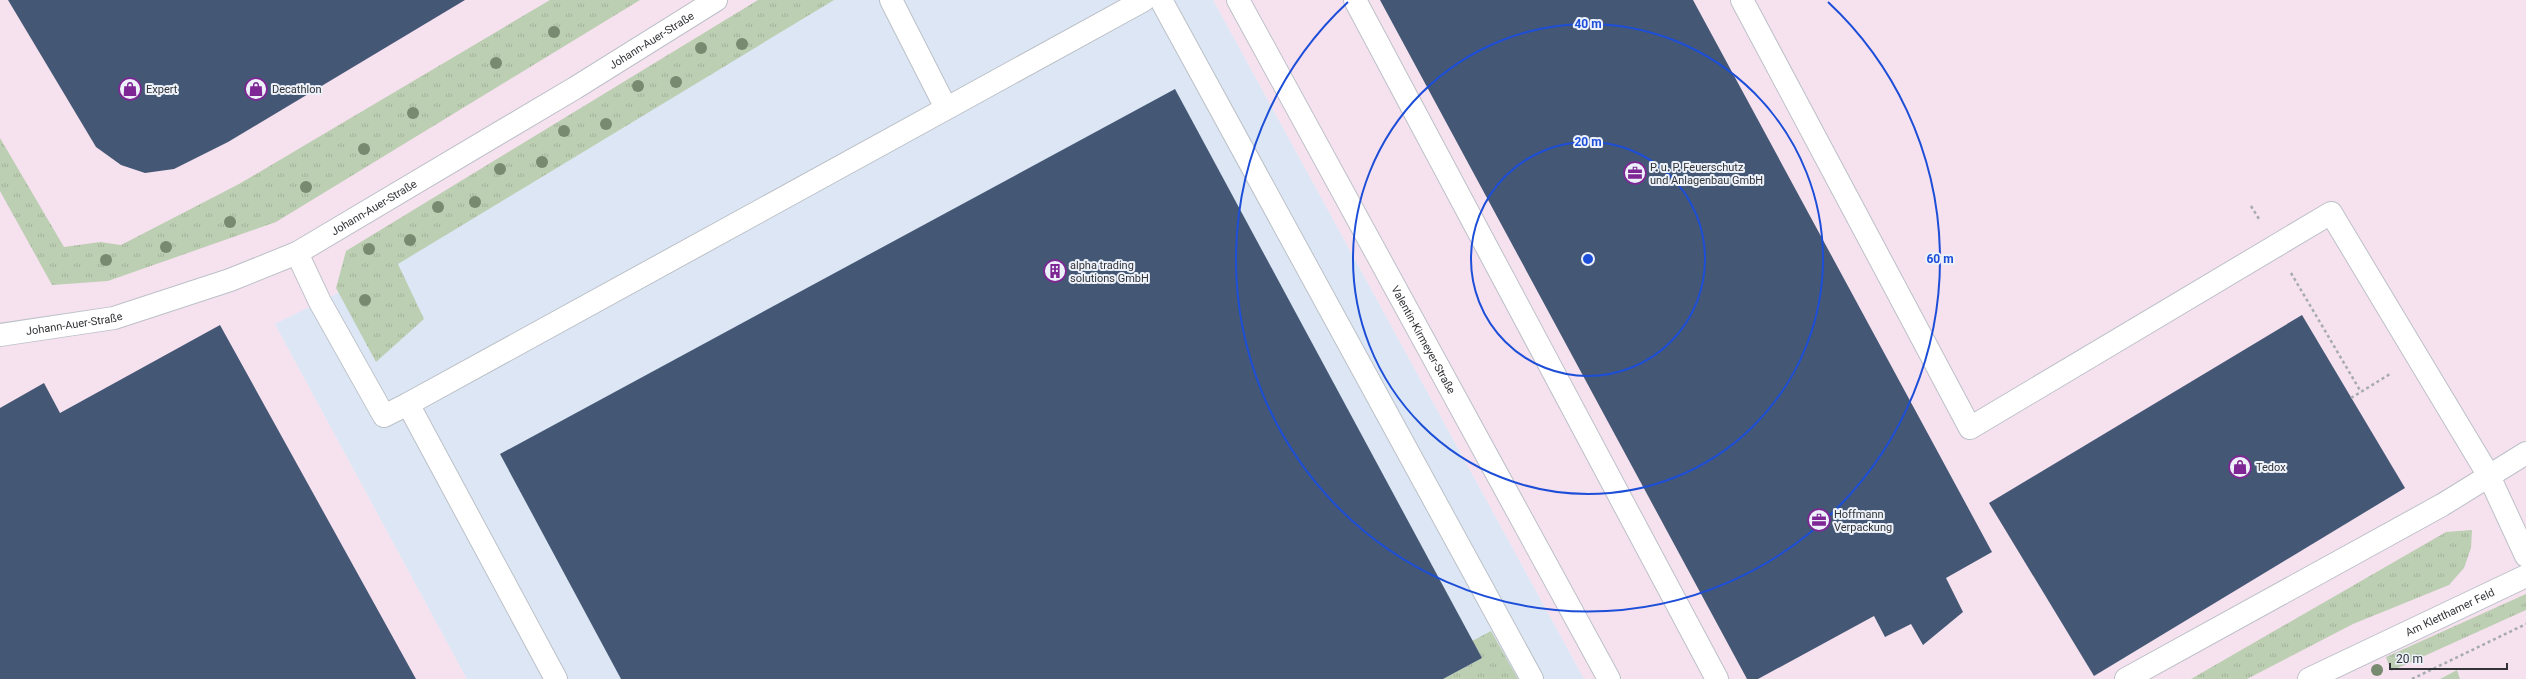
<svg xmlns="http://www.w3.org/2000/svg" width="2526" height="679" font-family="Roboto,sans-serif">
<defs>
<pattern id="grass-tufts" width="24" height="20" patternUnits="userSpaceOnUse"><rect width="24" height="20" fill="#bdcfb3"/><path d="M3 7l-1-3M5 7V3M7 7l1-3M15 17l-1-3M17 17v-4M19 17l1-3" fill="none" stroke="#a3b29b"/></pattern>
</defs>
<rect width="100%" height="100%" fill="#edf2fa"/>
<g fill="#f6e1ef">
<path d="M0,0H793L355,260L338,293L275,324L467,679H0Z"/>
<path d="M1213,0H2526V679H2460L2457,670L2440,679H1584Z"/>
</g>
<path fill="#dce6f4" d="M793,0H1213L1584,679H467L275,324L338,293L355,260Z"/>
<g fill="url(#grass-tufts)">
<path d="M550,0H640L276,222L108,281L52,285L0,191V138L64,247L100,242L121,245L239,184Z"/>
<path d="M758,0H834L398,264L424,319L376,362L336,288L346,251Z"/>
<path d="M2472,530L2471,548L2464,568L2449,585L2353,624L2247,679H2191L2446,532Z"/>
<path d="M2526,594V610L2391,671L2386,657Z"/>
<path d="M1491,631L1518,679H1443L1482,658L1472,641Z"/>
<path d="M2457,670L2460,679H2440Z"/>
</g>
<g fill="#445875">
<path d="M8,0H465L228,142L174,169L145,173L121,165L96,147Z"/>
<path d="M1380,0H1693L1992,552L1946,578L1963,612L1923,645L1911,624L1885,637L1874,616L1758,679H1747Z"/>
<path d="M1175,89L1482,658L1443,679H621L500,454Z"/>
<path d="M2302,315L2405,488L2094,676L1989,503Z"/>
<path d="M220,325L416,679H0V408L44,383L60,413Z"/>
</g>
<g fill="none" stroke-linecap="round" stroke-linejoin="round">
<g stroke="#bcc1c8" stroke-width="24">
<g id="lane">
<path d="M891,0L946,108"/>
<path d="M1161,0L1532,679"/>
<path d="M1355,0L1717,679"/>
<path d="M1742,0L1970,428L2331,213L2489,476L2442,505L2126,679"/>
<path d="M297,253L320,302L384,416L408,404L556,679"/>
<path d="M408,404L1144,0"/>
<path d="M2526,453L2489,476L2526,556"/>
</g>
</g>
<g stroke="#bcc1c8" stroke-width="24">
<g id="street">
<path id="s1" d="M1238,0L1609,679"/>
<path id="s2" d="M0,335L114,318L230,280L297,253L575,88L716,0"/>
<path id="s3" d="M2309,679L2526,576"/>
</g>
</g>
<g stroke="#a7abb1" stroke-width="2.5" stroke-dasharray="3 3" stroke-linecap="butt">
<path d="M2251,206L2259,219"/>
<path d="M2291,273L2361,392"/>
<path d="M2351,398L2390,374"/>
<path d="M2412,679L2526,624"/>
</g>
<use href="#lane" stroke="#fff" stroke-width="22"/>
<use href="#street" stroke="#fff" stroke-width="22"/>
</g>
<g fill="#788a70">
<circle cx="554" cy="32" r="6"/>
<circle cx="742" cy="44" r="6"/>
<circle cx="701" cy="48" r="6"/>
<circle cx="496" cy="63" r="6"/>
<circle cx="676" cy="82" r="6"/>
<circle cx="638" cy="86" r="6"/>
<circle cx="413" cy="113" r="6"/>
<circle cx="606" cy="124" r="6"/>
<circle cx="564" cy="131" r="6"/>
<circle cx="364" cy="149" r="6"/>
<circle cx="542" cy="162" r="6"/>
<circle cx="500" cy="169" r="6"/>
<circle cx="306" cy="187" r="6"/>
<circle cx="475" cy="202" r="6"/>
<circle cx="438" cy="207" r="6"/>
<circle cx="230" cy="222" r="6"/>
<circle cx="410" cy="240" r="6"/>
<circle cx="166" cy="247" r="6"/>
<circle cx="369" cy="249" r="6"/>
<circle cx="106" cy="260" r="6"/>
<circle cx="365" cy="300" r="6"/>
<circle cx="2377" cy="670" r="6"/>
</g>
<g fill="none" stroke="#1d4ed8" stroke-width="2">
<circle cx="1588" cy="259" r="117"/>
<circle cx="1588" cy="259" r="235"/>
<path d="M1828 2A352 352 0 1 1 1348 2"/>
</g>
<defs>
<g id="shop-ring" transform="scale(1.15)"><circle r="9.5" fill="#edf2fa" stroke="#7e2694" stroke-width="1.5"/><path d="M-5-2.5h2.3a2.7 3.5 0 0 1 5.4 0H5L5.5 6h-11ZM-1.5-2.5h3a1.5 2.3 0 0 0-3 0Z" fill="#7e2694"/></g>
<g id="office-ring" transform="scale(1.15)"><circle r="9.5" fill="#edf2fa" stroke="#7e2694" stroke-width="1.5"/><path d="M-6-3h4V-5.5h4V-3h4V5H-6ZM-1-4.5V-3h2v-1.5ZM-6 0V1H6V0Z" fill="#7e2694"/></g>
<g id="building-ring" transform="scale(1.15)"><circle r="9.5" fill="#edf2fa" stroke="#7e2694" stroke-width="1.5"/><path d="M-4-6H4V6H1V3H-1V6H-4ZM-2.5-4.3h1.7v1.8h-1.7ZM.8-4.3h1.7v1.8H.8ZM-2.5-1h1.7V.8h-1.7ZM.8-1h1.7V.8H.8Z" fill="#7e2694"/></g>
</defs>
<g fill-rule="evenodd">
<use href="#shop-ring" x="130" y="89"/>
<use href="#shop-ring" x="256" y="89"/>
<use href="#office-ring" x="1635" y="173"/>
<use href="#building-ring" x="1055" y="271"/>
<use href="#shop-ring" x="2240" y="467"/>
<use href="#office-ring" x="1819" y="520"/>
</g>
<g text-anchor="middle" stroke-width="4" stroke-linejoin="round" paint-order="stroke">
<g font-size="11" fill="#313336" stroke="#edf2fa">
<text dy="4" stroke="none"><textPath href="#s2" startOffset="723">Johann-Auer-Straße</textPath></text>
<text dy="4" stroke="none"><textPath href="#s2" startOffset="399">Johann-Auer-Straße</textPath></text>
<text dy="4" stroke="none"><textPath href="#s2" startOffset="75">Johann-Auer-Straße</textPath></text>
<text dy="4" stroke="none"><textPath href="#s1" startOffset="387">Valentin-Kirmeyer-Straße</textPath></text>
<text dy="4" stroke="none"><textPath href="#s3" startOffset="156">Am Kletthamer Feld</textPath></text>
</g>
<g font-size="11" fill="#313336" stroke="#edf2fa" text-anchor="start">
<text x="146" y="93">Expert</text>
<text x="272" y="93">Decathlon</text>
<text x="1650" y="171">P. u. P. Feuerschutz<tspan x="1650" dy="13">und Anlagenbau GmbH</tspan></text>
<text x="1070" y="269">alpha trading<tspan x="1070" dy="13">solutions GmbH</tspan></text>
<text x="2256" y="471">Tedox</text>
<text x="1834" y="518">Hoffmann<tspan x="1834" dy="13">Verpackung</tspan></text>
</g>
</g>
<circle cx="1588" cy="259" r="6" fill="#1d4ed8" stroke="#edf2fa" stroke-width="2"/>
<g font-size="12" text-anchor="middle" font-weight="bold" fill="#1d4ed8" stroke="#edf2fa" stroke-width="4" stroke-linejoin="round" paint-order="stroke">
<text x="1588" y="28">40 m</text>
<text x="1588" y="146">20 m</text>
<text x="1940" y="263">60 m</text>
</g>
<path d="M2390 663v6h117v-6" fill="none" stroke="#313336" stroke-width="2"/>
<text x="2396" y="663" font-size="12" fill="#313336" stroke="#edf2fa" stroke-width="3" paint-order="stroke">20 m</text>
</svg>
